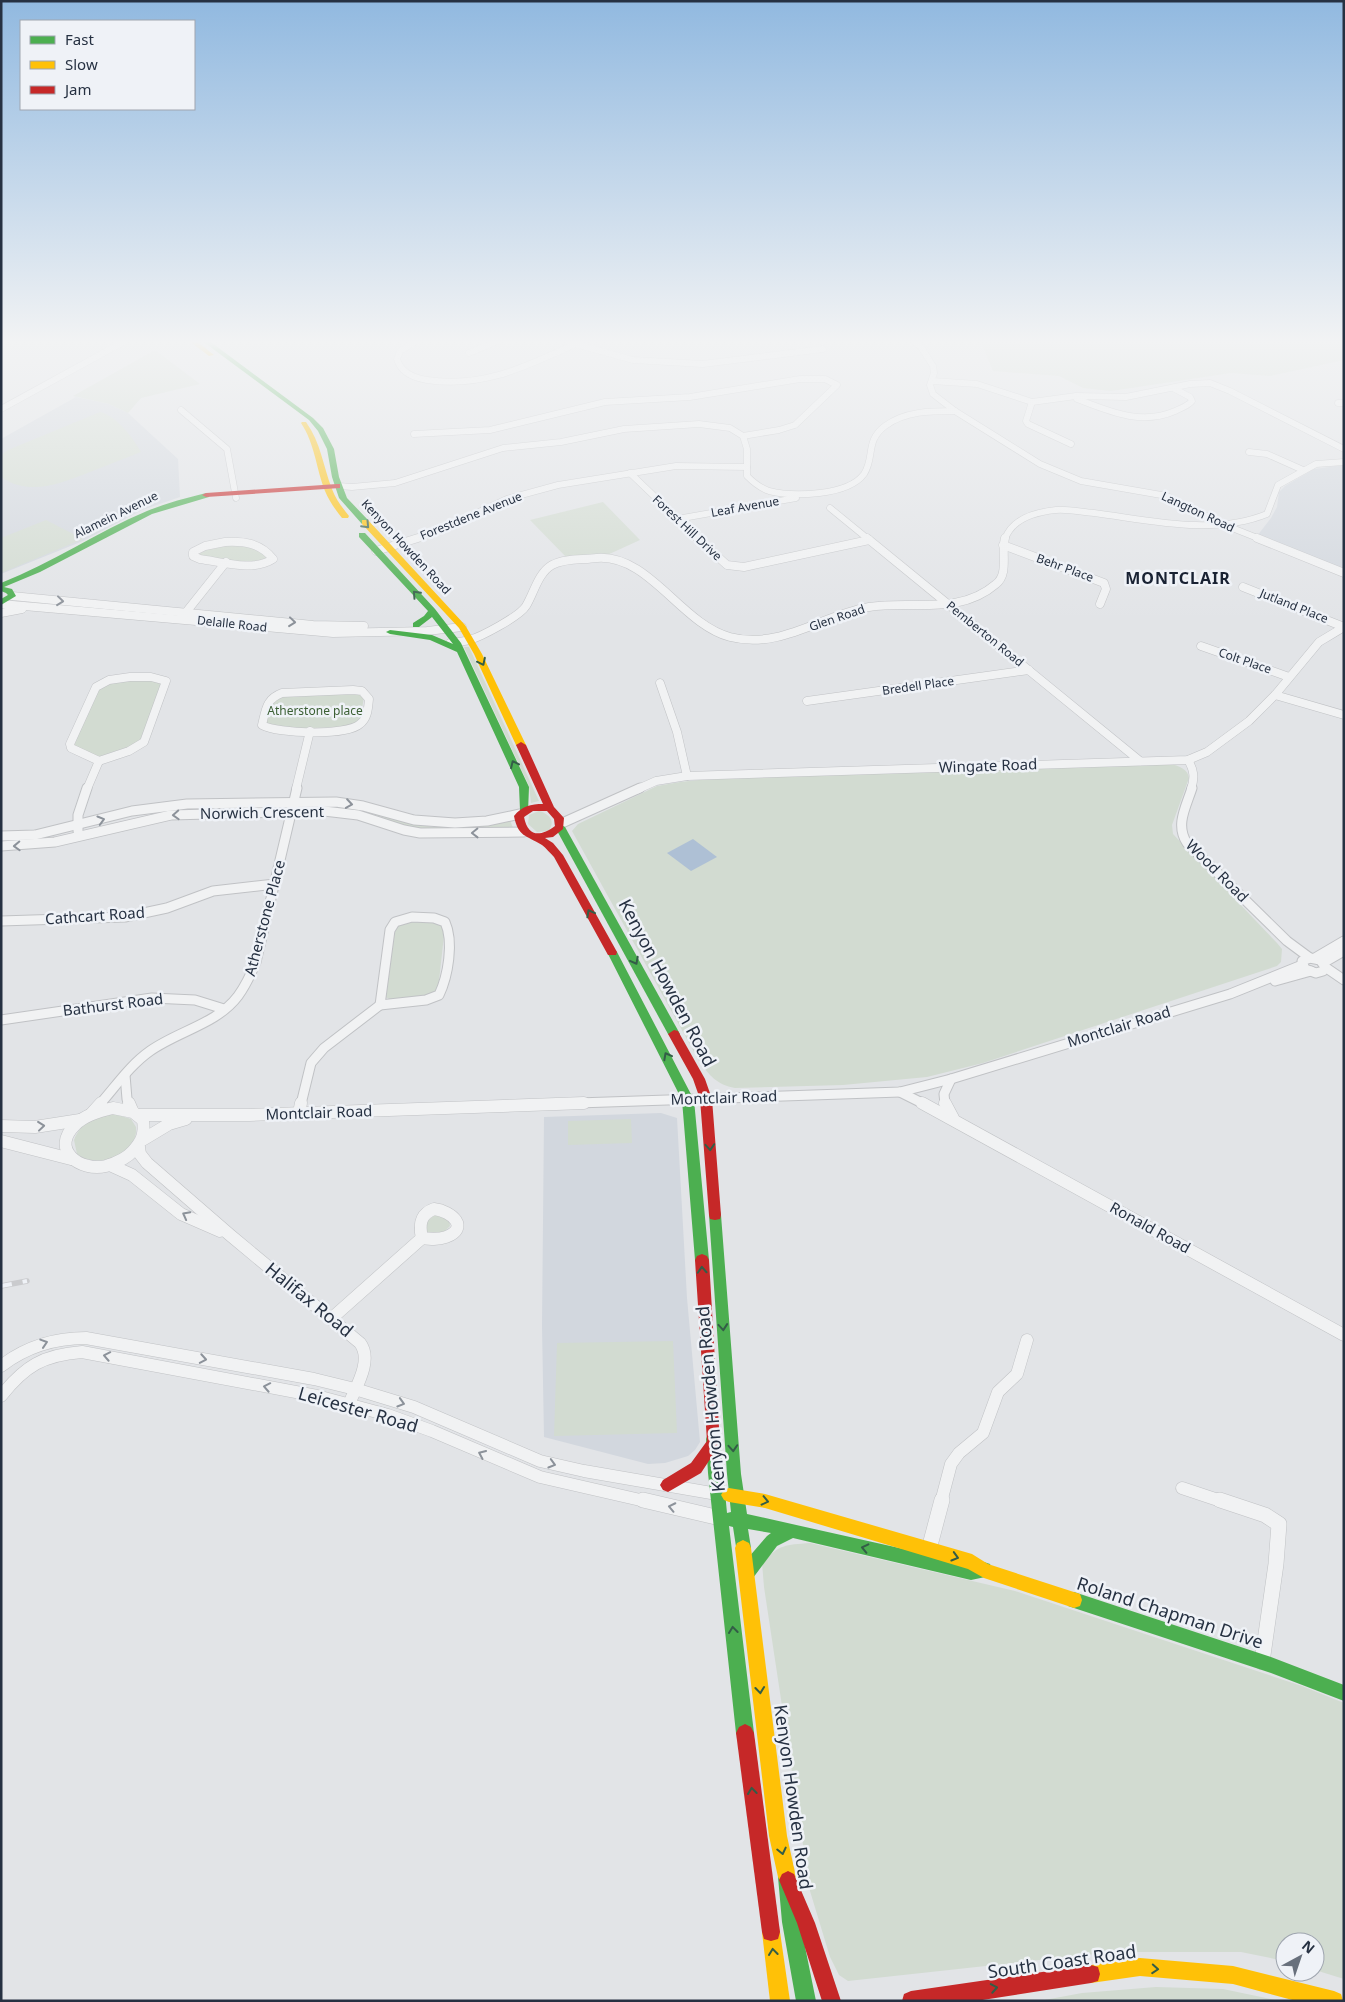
<svg xmlns="http://www.w3.org/2000/svg" width="1345" height="2002" font-family="'Noto Sans',sans-serif">
<rect width="100%" height="100%" fill="#e2e4e7"/>
<g fill="#d2d7de">
<path d="M76,397L109,404L128,413L167,449L178,459L180,497L142,510L83,541L1,574V439Z"/>
<path d="M1344,465V569L1257,536L1271,518L1277,507L1279,492L1285,486L1314,469Z"/>
<path d="M661,1113L677,1118L687,1298L700,1442L695,1450L688,1456L665,1463L648,1464L544,1437L542,1326L544,1117Z"/>
</g>
<g fill="#d2dbd1">
<path d="M980,340H1344V360L1270,376L1231,373L1111,391L1083,388L1059,376L993,371Z"/>
<path d="M155,350L200,384L141,398L128,413L109,404L73,396Z"/>
<path d="M100,412C117,416 133,438 141,452C124,459 107,465 90,472C61,483 30,497 1,477V455L8,450Z"/>
<path d="M603,502L640,540L605,556L568,559L530,520Z"/>
<path d="M46,520L83,539L1,573V538Z"/>
<path d="M234,543L259,549L269,558L258,564L197,557L198,551Z"/>
<path d="M464,647H469L539,801L531,803L529,786Z"/>
<path d="M154,679L162,685L139,743L99,758L74,747L73,744L99,687L113,680Z"/>
<path d="M360,693L364,697L360,720L348,727L273,729L266,722L271,701L278,696Z"/>
<path d="M1171,764C1179,766 1188,769 1189,778L1172,825L1173,834L1277,943L1282,949L1281,962L1277,966L983,1063L927,1077L843,1085L735,1088C717,1085 709,1075 699,1061L572,831L578,824L657,786L680,782L727,777Z"/>
<path d="M310,806H350L416,824L433,827L479,826L510,820L513,828L443,831L410,827Z"/>
<path d="M539,811C550,814 556,822 548,831L537,832L528,824L529,815Z"/>
<path d="M440,921L445,926L438,990L430,997L392,1000L385,997L392,935L400,922Z"/>
<path d="M115,1114L131,1119L136,1127C139,1155 97,1170 77,1154L74,1140C81,1121 97,1117 115,1114Z"/>
<path d="M631,1119L632,1143L568,1145V1121Z"/>
<path d="M436,1214L449,1220L450,1226L444,1232L428,1236L425,1231L427,1221Z"/>
<path d="M673,1341L677,1433L554,1436L557,1343Z"/>
<path d="M810,1543L1015,1591L1302,1686L1344,1703V1979L1315,1970V1942H1285V1961L1241,1952H1113L848,1981L839,1975L830,1957L810,1891L764,1587L762,1563C780,1544 785,1545 810,1543Z"/>
<path d="M1156,1987L1223,1989L1280,2001H1039L1082,1993Z"/>
</g>
<path fill="#aec0d5" d="M693,839L717,857L691,871L667,853Z"/>
<g fill="none" stroke-linecap="round" stroke-linejoin="round">
<g stroke="#c0c2c5" stroke-width="7">
<g id="street-far4">
<path d="M418,340L400,351L397,359C401,373 414,378 427,380C486,389 530,364 582,341"/>
<path d="M912,340L921,347L933,366L934,373L930,385L933,394L955,411L1040,464L1081,481L1167,496L1222,524L1260,539"/>
<path d="M575,344L633,360L703,364L823,349"/>
<path d="M469,353L500,340"/>
<path d="M932,381L977,384L1032,402L1076,396L1126,397L1190,384L1210,383L1230,391L1344,449"/>
<path d="M1077,399C1109,411 1141,426 1175,411C1181,408 1188,406 1192,401L1190,397L1173,388"/>
<path d="M1032,402L1026,421L1028,424L1071,444"/>
<path d="M1338,403H1344"/>
<path d="M1,409L127,340"/>
<path d="M181,410L227,449L236,498"/>
<path d="M414,434L490,430L605,402L690,397L800,379H825L837,385L795,425L779,430L743,436"/>
<path d="M1249,452L1267,454L1303,470"/>
<path d="M630,473L699,539"/>
<path d="M339,486L352,487L395,483L503,448L561,442L624,429L699,424L730,428L743,436L747,449V476C754,483 760,488 769,491C793,497 848,496 864,474C875,457 865,441 885,426C905,411 931,411 955,411"/>
<path d="M830,508L868,539"/>
<path d="M677,519L796,498"/>
<path d="M414,539L431,534L507,499L558,485L676,466L747,467"/>
<path d="M1005,539C1012,519 1036,512 1056,510C1068,509 1081,512 1094,513C1149,520 1213,536 1267,514L1278,485L1316,464L1344,462"/>
</g>
</g>
<g stroke="#c0c2c5" stroke-width="9">
<g id="street-far3">
<path d="M697,538L727,565L744,567L869,540"/>
<path d="M867,538L1140,761"/>
<path d="M1257,538L1344,573"/>
<path d="M225,542C244,541 261,543 273,559C253,572 222,562 200,559L193,556V552L205,546Z"/>
<path d="M1003,545L1104,583L1106,589L1100,604"/>
<path d="M376,551L418,538"/>
<path d="M1243,587L1344,627"/>
<path d="M12,596L313,625L364,626"/>
<path d="M1,604L333,633L427,631L462,627"/>
<path d="M1,613L22,609"/>
<path d="M183,616L226,562"/>
<path d="M450,643C456,642 463,642 469,640C481,637 520,616 526,606C534,593 538,573 552,565C565,558 583,560 597,558C649,554 681,624 730,637C780,650 822,615 869,607C912,600 959,616 996,584C1009,574 1001,553 1005,538"/>
<path d="M1201,646L1289,677"/>
<path d="M130,677H151L166,681L144,742L129,751L99,761L71,748L70,744L96,687L109,680Z"/>
<path d="M660,683L677,732L687,776"/>
<path d="M353,690L362,691L369,699C368,708 368,718 360,724C346,736 278,734 262,725C266,709 266,699 282,693Z"/>
<path d="M1275,695L1344,715"/>
<path d="M807,701L1029,670"/>
<path d="M1188,760C1194,770 1195,778 1191,789"/>
<path d="M87,789L99,761"/>
<path d="M296,789L310,731"/>
<path d="M638,789L656,781L687,776L1188,760L1207,752L1249,721L1275,695L1319,642L1344,627"/>
</g>
</g>
<g stroke="#c0c2c5" stroke-width="11">
<g id="street-far2">
<path d="M1192,788C1186,807 1175,825 1187,843L1287,941L1310,958"/>
<path d="M560,824L640,788"/>
<path d="M78,831V815L87,788"/>
<path d="M1,836L35,835L132,811L187,804L336,802L363,806L414,820L455,823L487,821L520,814"/>
<path d="M1,846L55,842L171,815L324,811L358,815L404,830L420,833L524,832"/>
<path d="M412,917L434,918L445,922C454,942 448,976 439,995L426,1000L380,1005L390,930L395,922Z"/>
<path d="M1,921L125,917L167,908L213,891L275,884"/>
<path d="M1310,958L1320,960L1325,967L1323,971L1316,973L1305,969L1302,961Z"/>
<path d="M1315,958L1344,941"/>
<path d="M1323,963L1344,951"/>
<path d="M1325,967L1344,980"/>
<path d="M1275,981L1311,971"/>
<path d="M1,1020L152,998L195,1000L224,1009"/>
<path d="M125,1075L127,1099L129,1104"/>
<path d="M900,1092L924,1104"/>
<path d="M100,1104C116,1086 130,1065 150,1051C178,1031 217,1024 238,996C246,985 251,974 256,962L297,788"/>
<path d="M301,1104L311,1063L324,1048L380,1005"/>
<path d="M548,1104L900,1092L951,1079L1230,994L1302,965"/>
<path d="M945,1104L944,1094L951,1079"/>
</g>
</g>
<g stroke="#c0c2c5" stroke-width="13">
<g id="street-far1">
<path d="M129,1103L132,1110"/>
<path d="M922,1103L1344,1335"/>
<path d="M945,1103L953,1118"/>
<path d="M113,1108L133,1112L143,1120C145,1134 142,1141 133,1151C126,1159 116,1163 106,1166C80,1172 50,1150 75,1125C85,1115 99,1111 113,1108Z"/>
<path d="M92,1113L101,1103"/>
<path d="M299,1113L301,1103"/>
<path d="M139,1115H249L584,1103"/>
<path d="M1,1126L35,1127L80,1120"/>
<path d="M144,1139L169,1124L186,1119"/>
<path d="M1,1141L71,1159"/>
<path d="M139,1147L140,1154L147,1163L230,1235L360,1343C373,1360 356,1387 349,1404"/>
<path d="M110,1165L132,1175L181,1214L220,1231"/>
<path d="M434,1209C452,1211 470,1228 446,1237C438,1240 430,1239 422,1238C419,1225 420,1214 434,1209Z"/>
<path d="M332,1318L422,1238"/>
<path d="M1,1366C27,1346 54,1338 86,1338L314,1379L355,1389L414,1407L540,1461L584,1471L717,1494"/>
<path d="M1,1396C25,1366 43,1355 82,1352L317,1396L388,1415L432,1431L540,1477L649,1502"/>
<path d="M1182,1488L1224,1502"/>
<path d="M941,1502L951,1464L959,1453L983,1433L998,1392L1017,1374L1027,1340"/>
</g>
</g>
<g stroke="#c0c2c5" stroke-width="16">
<g id="street">
<path d="M643,1500L720,1518"/>
<path d="M1220,1500L1265,1515L1279,1524L1276,1564L1262,1662"/>
<path d="M929,1549L942,1500"/>
</g>
</g>
<use href="#street-far4" stroke="#f1f2f3" stroke-width="6"/>
<use href="#street-far3" stroke="#f1f2f3" stroke-width="8"/>
<use href="#street-far2" stroke="#f1f2f3" stroke-width="9"/>
<use href="#street-far1" stroke="#f1f2f3" stroke-width="12"/>
<use href="#street" stroke="#f1f2f3" stroke-width="15"/>
<g fill="#4caf50" fill-rule="evenodd">
<path d="M201,340H208L313,418L323,428L334,449L339,477L347,498L368,520V524H362L339,498L332,477L327,449L318,431L309,420Z"/>
<path d="M206,493L210,495L209,497L152,514L40,572L4,587L12,589L16,596L1,605V599L8,595L6,593L1,591V583C52,563 97,532 147,511C166,503 186,498 206,493Z"/>
<path d="M359,533H365L435,609L461,643L529,787L528,812L525,813L520,810L519,787L457,652L430,640L390,634L386,632L390,630L432,635L453,644L432,617L419,627H413V623L424,616L428,611L359,537Z"/>
<path d="M560,824L565,827L680,1034L678,1037L674,1038L668,1034L555,827Z"/>
<path d="M612,948L617,952L694,1100L709,1260L707,1264L702,1266L697,1264L695,1260L682,1100L607,952Z"/>
<path d="M715,1210L720,1211L721,1215L741,1474L747,1514L971,1564L984,1562L990,1564L992,1570L990,1576L971,1580L793,1538L777,1546L753,1578L747,1580L741,1578L739,1572L741,1566L767,1536L771,1533L748,1529L751,1548L749,1553L743,1556L737,1553L733,1527L729,1526L754,1733L751,1739L745,1742L739,1739L736,1733L708,1473L706,1439L708,1434L713,1432L718,1434L720,1439L727,1513L731,1512L727,1474L709,1215L710,1211Z"/>
<path d="M1074,1592L1271,1657L1344,1685V1701L1271,1673L1074,1608L1068,1606L1066,1600L1068,1594Z"/>
<path d="M787,1868L793,1871L796,1877L800,1922L816,2001H796L782,1922L778,1877L781,1871Z"/>
</g>
<g fill="#ffc107" fill-rule="evenodd">
<path d="M188,340H195L214,355L209,356Z"/>
<path d="M302,422H306C321,443 323,466 332,489C336,500 342,507 349,516L348,518H342C335,509 329,501 325,491C316,468 315,444 301,423Z"/>
<path d="M362,520H368L465,625L482,654L526,745L524,747H518L516,745L474,654L459,628L362,524Z"/>
<path d="M729,1488L765,1494L972,1554L988,1564L1080,1594L1082,1600L1080,1606L1074,1608L984,1578L968,1569L765,1508L729,1502L724,1500L721,1495L724,1490Z"/>
<path d="M743,1540L749,1543L751,1548L787,1836L796,1877L793,1883L787,1886L781,1883L778,1877L769,1836L735,1548L737,1543Z"/>
<path d="M771,1923L778,1925L780,1932L790,2001H770L762,1932L764,1925Z"/>
<path d="M1140,1958L1233,1966L1334,1991L1341,1994L1343,2001H1296L1233,1984L1140,1976L1091,1983L1084,1981L1082,1974L1084,1967L1091,1965Z"/>
</g>
<g fill="#c62828" fill-rule="evenodd">
<path d="M337,484H340V488L206,497L202,495L206,493Z"/>
<path d="M521,742L526,745L554,807L564,818L563,829L553,837L545,838L553,843L563,855L617,952L616,955H608L554,857C550,853 546,848 542,845C526,835 518,837 514,816C522,806 531,804 543,804L516,745ZM533,811H547L554,819L555,826C540,837 528,837 524,817Z"/>
<path d="M674,1030L678,1031L705,1079L712,1099L721,1215L720,1219L715,1220L710,1219L709,1215L700,1099L693,1079L668,1034Z"/>
<path d="M702,1254L707,1256L709,1260L720,1444L701,1473L668,1492L663,1490L660,1485L663,1480L691,1463L707,1441L695,1260L697,1256Z"/>
<path d="M745,1724L751,1727L754,1733L780,1932L778,1939L771,1941L764,1939L762,1932L736,1733L739,1727Z"/>
<path d="M788,1871L794,1874L815,1923L841,2001H822L797,1923L779,1880L782,1874Z"/>
<path d="M1091,1965L1098,1967L1100,1974L1098,1981L1091,1983L976,2001H902L904,1994L911,1991Z"/>
</g>
<g stroke="#cacbce" stroke-width="5.5">
<path id="rail" d="M1,1286L27,1281"/>
</g>
<use href="#rail" stroke="#eff2f7" stroke-width="4" stroke-dasharray="11" stroke-linecap="butt"/>
</g>
<defs><path id="oneway-chevron" d="M-2-3.5L2.5 0L-2 3.5" fill="none" stroke-width="1.6" stroke-linecap="round" stroke-linejoin="round" transform="scale(1.25)"/></defs>
<g stroke="#335d47">
<use href="#oneway-chevron" transform="translate(366 525) rotate(47)"/>
<use href="#oneway-chevron" transform="translate(416 594) rotate(-133)"/>
<use href="#oneway-chevron" transform="translate(482 662) rotate(64)"/>
<use href="#oneway-chevron" transform="translate(514 764) rotate(-115)"/>
<use href="#oneway-chevron" transform="translate(590 913) rotate(-119)"/>
<use href="#oneway-chevron" transform="translate(635 961) rotate(62)"/>
<use href="#oneway-chevron" transform="translate(667 1056) rotate(-118)"/>
<use href="#oneway-chevron" transform="translate(710 1147) rotate(86)"/>
<use href="#oneway-chevron" transform="translate(702 1270) rotate(-93)"/>
<use href="#oneway-chevron" transform="translate(723 1327) rotate(85)"/>
<use href="#oneway-chevron" transform="translate(733 1448) rotate(86)"/>
<use href="#oneway-chevron" transform="translate(765 1501) rotate(13)"/>
<use href="#oneway-chevron" transform="translate(865 1548) rotate(-167)"/>
<use href="#oneway-chevron" transform="translate(955 1557) rotate(16)"/>
<use href="#oneway-chevron" transform="translate(733 1630) rotate(-97)"/>
<use href="#oneway-chevron" transform="translate(760 1690) rotate(84)"/>
<use href="#oneway-chevron" transform="translate(752 1791) rotate(-97)"/>
<use href="#oneway-chevron" transform="translate(782 1851) rotate(77)"/>
<use href="#oneway-chevron" transform="translate(773 1952) rotate(-97)"/>
<use href="#oneway-chevron" transform="translate(1155 1969) rotate(4)"/>
<use href="#oneway-chevron" transform="translate(994 1988) rotate(-10)"/>
</g>
<g stroke="#8c929a">
<use href="#oneway-chevron" transform="translate(60 601) rotate(6)"/>
<use href="#oneway-chevron" transform="translate(292 622) rotate(6)"/>
<use href="#oneway-chevron" transform="translate(349 804) rotate(8)"/>
<use href="#oneway-chevron" transform="translate(176 815) rotate(177)"/>
<use href="#oneway-chevron" transform="translate(101 820) rotate(-16)"/>
<use href="#oneway-chevron" transform="translate(475 833) rotate(179)"/>
<use href="#oneway-chevron" transform="translate(17 846) rotate(178)"/>
<use href="#oneway-chevron" transform="translate(41 1126) rotate(-6)"/>
<use href="#oneway-chevron" transform="translate(186 1215) rotate(-152)"/>
<use href="#oneway-chevron" transform="translate(44 1343) rotate(-18)"/>
<use href="#oneway-chevron" transform="translate(107 1356) rotate(-169)"/>
<use href="#oneway-chevron" transform="translate(203 1359) rotate(10)"/>
<use href="#oneway-chevron" transform="translate(267 1387) rotate(-169)"/>
<use href="#oneway-chevron" transform="translate(401 1403) rotate(17)"/>
<use href="#oneway-chevron" transform="translate(482 1454) rotate(-156)"/>
<use href="#oneway-chevron" transform="translate(552 1464) rotate(16)"/>
<use href="#oneway-chevron" transform="translate(672 1507) rotate(-168)"/>
</g>
<linearGradient id="sky" x2="0" y2="1"><stop stop-color="#91b9e0"/><stop offset="0.55" stop-color="#f2f3f4"/><stop offset="1" stop-color="#f2f3f4" stop-opacity="0"/></linearGradient>
<rect width="1345" height="621" fill="url(#sky)"/>
<g text-anchor="middle" stroke-width="5" stroke-linejoin="round" paint-order="stroke">
<g font-size="12" fill="#263142" stroke="#eff2f7">
<text transform="translate(745 507) rotate(-10)" y="4">Leaf Avenue</text>
<text transform="translate(1198 512) rotate(25)" y="4">Langton Road</text>
<text transform="translate(116 515) rotate(-26)" y="4">Alamein Avenue</text>
<text transform="translate(471 516) rotate(-22)" y="4">Forestdene Avenue</text>
<text transform="translate(687 528) rotate(43)" y="4">Forest Hill Drive</text>
<text transform="translate(406 547) rotate(47)" y="4">Kenyon Howden Road</text>
<text transform="translate(1065 568) rotate(20)" y="4">Behr Place</text>
<text transform="translate(1294 606) rotate(22)" y="4">Jutland Place</text>
<text transform="translate(837 618) rotate(-19)" y="4">Glen Road</text>
<text transform="translate(232 624) rotate(6)" y="4">Delalle Road</text>
<text transform="translate(985 634) rotate(39)" y="4">Pemberton Road</text>
<text transform="translate(1245 661) rotate(19)" y="4">Colt Place</text>
<text transform="translate(918 686) rotate(-8)" y="4">Bredell Place</text>
</g>
<g font-size="12" fill="#3b5f33" stroke="#eff2f7">
<text x="315" y="715">Atherstone place</text>
</g>
<g font-size="15" fill="#263142" stroke="#eff2f7">
<text transform="translate(988 766) rotate(-2)" y="5">Wingate Road</text>
<text transform="translate(262 813) rotate(-1)" y="5">Norwich Crescent</text>
<text transform="translate(1217 871) rotate(45)" y="5">Wood Road</text>
<text transform="translate(95 916) rotate(-4)" y="5">Cathcart Road</text>
<text transform="translate(265 918) rotate(-75)" y="5">Atherstone Place</text>
<text transform="translate(113 1005) rotate(-7)" y="5">Bathurst Road</text>
<text transform="translate(1119 1027) rotate(-17)" y="5">Montclair Road</text>
<text transform="translate(724 1098) rotate(-2)" y="5">Montclair Road</text>
<text transform="translate(319 1113) rotate(-2)" y="5">Montclair Road</text>
<text transform="translate(1150 1228) rotate(29)" y="5">Ronald Road</text>
</g>
<g font-size="16" font-weight="bold" letter-spacing="1" fill="#192233" stroke="#eff2f7">
<text x="1178" y="584">MONTCLAIR</text>
</g>
<g font-size="18" fill="#263142" stroke="#eff2f7">
<text transform="translate(667 983) rotate(62)" y="6">Kenyon Howden Road</text>
<text transform="translate(309 1300) rotate(39)" y="6">Halifax Road</text>
<text transform="translate(711 1399) rotate(-95)" y="6">Kenyon Howden Road</text>
<text transform="translate(358 1410) rotate(16)" y="6">Leicester Road</text>
<text transform="translate(1170 1613) rotate(18)" y="6">Roland Chapman Drive</text>
<text transform="translate(793 1797) rotate(82)" y="6">Kenyon Howden Road</text>
<text transform="translate(1062 1962) rotate(-8)" y="6">South Coast Road</text>
</g>
</g>
<rect width="1345" height="2002" fill="none" stroke="#263142" stroke-width="5"/>
<rect x="20" y="20" width="175" height="90" fill="#eff2f7" stroke="#9fa5af"/>
<rect x="30" y="36" width="25" height="8" fill="#4caf50" stroke="#9fa5af"/>
<text x="65" y="45" font-size="15" fill="#263142">Fast</text>
<rect x="30" y="61" width="25" height="8" fill="#ffc107" stroke="#9fa5af"/>
<text x="65" y="70" font-size="15" fill="#263142">Slow</text>
<rect x="30" y="86" width="25" height="8" fill="#c62828" stroke="#9fa5af"/>
<text x="65" y="95" font-size="15" fill="#263142">Jam</text>
<g transform="translate(1300 1957) rotate(40)"><circle r="24" fill="#eff2f7" stroke="#9fa5af"/>
<path d="M0-4L9 19L0 12L-9 19Z" fill="#68707c"/>
<text y="-8" font-size="14" font-weight="bold" text-anchor="middle" fill="#263142">N</text>
</g>
</svg>
